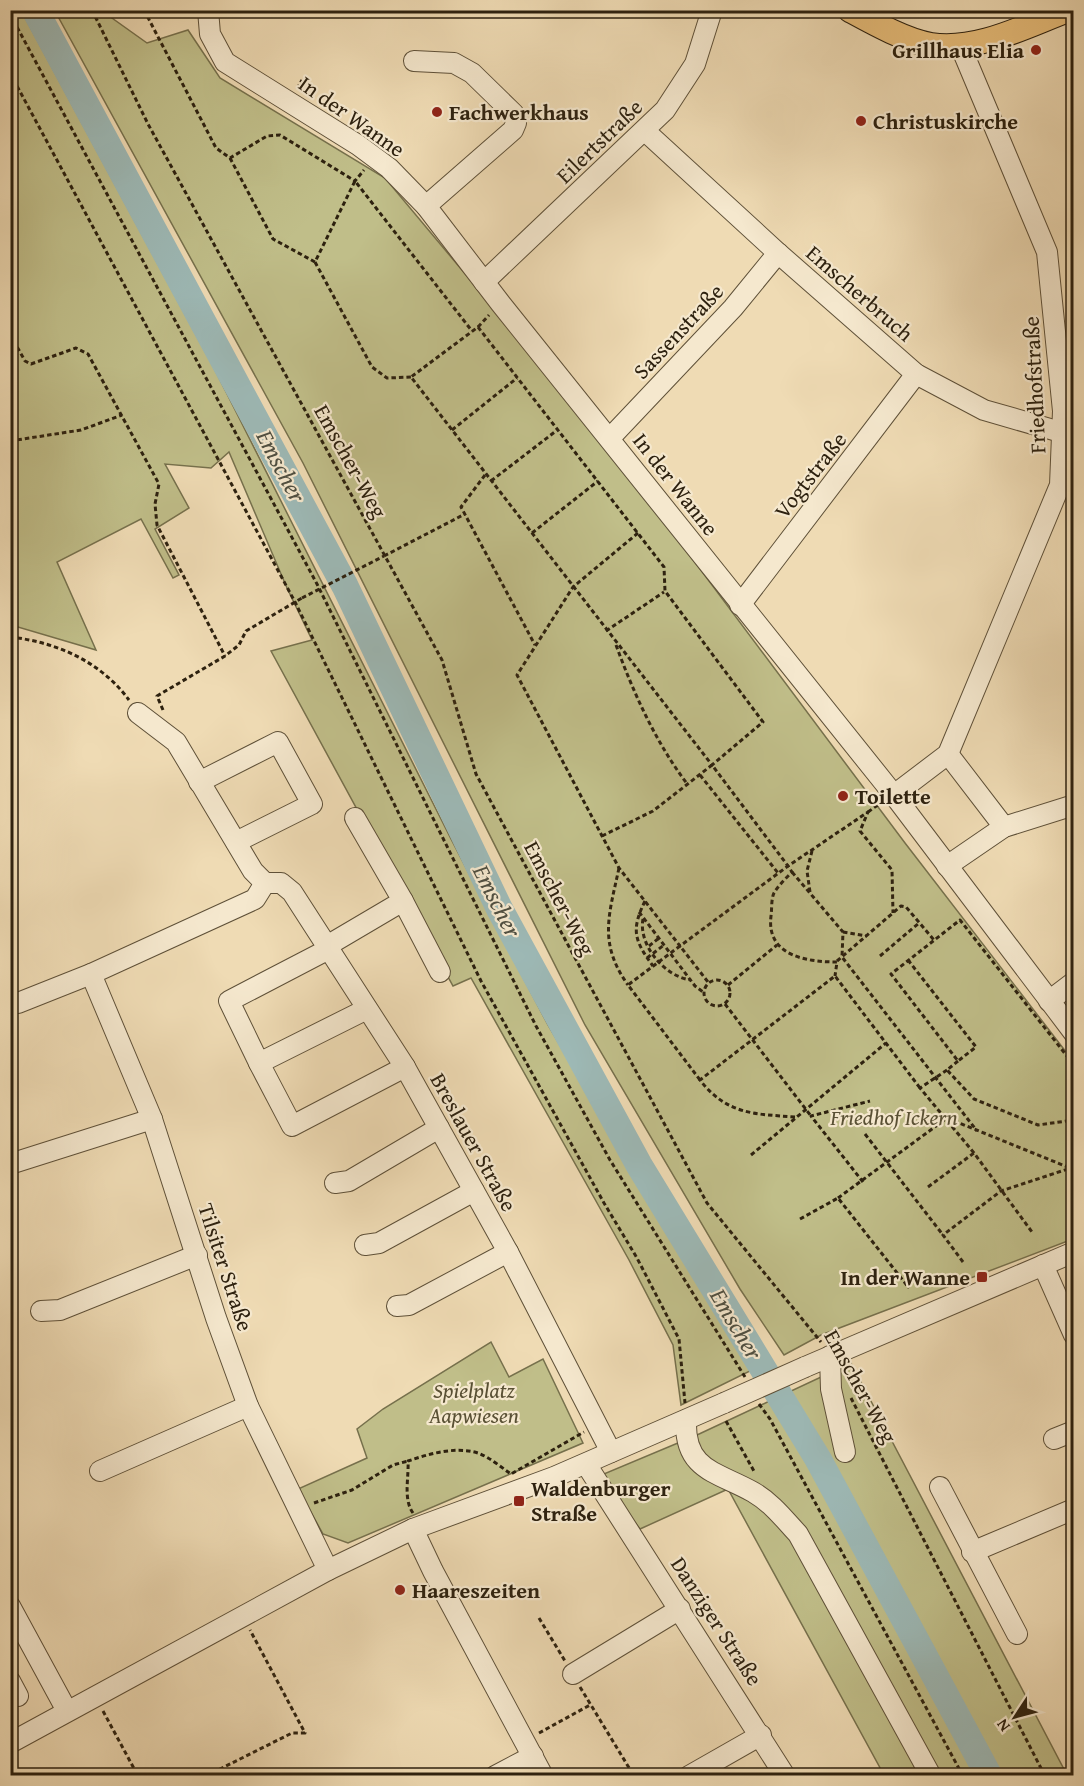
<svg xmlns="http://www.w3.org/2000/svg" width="1084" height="1786" font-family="'Gentium Book Plus',serif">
<rect width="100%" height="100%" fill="#efdbb4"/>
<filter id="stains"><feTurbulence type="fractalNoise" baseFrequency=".00333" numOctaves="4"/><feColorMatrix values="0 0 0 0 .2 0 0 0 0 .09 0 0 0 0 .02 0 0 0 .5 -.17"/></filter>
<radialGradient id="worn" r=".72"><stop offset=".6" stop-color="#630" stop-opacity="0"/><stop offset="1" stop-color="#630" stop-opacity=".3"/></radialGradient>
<g fill="#c0be89" stroke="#76704c" stroke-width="1.5">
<path d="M21,10L213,366L451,839L548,1025L752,1370L681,1405L673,1345L629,1260L471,978L453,986L271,651L312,640L287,588L229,452L211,468L165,464L189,508L155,529L179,575L173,578L141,519L57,562L96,650L11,625L10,11Z"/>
<path d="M55,11H102L147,43L188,30L220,78L385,178L599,434L905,843L1073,1061V1239L821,1335L784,1355L740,1289L585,1025L303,463Z"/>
<path d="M491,1342L509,1377L543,1359L583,1443L348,1543L323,1534L298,1489L367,1458L357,1429L383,1409Z"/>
<path d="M851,1363L1067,1775H884L728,1489L640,1529L599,1476L697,1435Z"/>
</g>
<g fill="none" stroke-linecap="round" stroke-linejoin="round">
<path stroke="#9db9b6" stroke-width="27" d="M35,10L345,586L499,908L639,1165L818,1459L989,1776"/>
<g stroke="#5e5038" stroke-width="22">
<g id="minor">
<path d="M208,10L210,34L225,62L358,145L389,168L426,206L501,304L894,795L1074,1033"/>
<path d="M414,61L454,63L472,73L514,114L516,123L513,130L426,206"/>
<path d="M645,131L778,253L916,374L984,410L1064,433L1072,440"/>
<path d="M484,282L665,110L695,64L712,10"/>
<path d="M610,438L733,308L778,253"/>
<path d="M740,605L916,374"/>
<path d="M138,713L176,742L253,871L265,883H281L292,892L405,1067L508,1252L611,1452"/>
<path d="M948,754L1004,827"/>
<path d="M199,782L278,742L312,804L236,842"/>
<path d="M894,795L948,754L1060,485L1063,411L1047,252L960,45"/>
<path d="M947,866L1004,827L1074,805"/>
<path d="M265,883L255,899L91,974L152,1119L216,1318L248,1406L328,1570"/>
<path d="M403,901L440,972"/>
<path d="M325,947L403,901L355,818"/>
<path d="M327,950L229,1001L259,1063L367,1009"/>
<path d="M1049,1001L1074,982"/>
<path d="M18,1003L91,974"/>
<path d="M259,1063L292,1126L405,1067"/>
<path d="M10,1164L152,1119"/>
<path d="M335,1183L349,1181L439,1128"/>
<path d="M365,1245L379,1243L474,1191"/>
<path d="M1043,1265L1074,1335"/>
<path d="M397,1306L409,1305L508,1252"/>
<path d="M41,1311L60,1310L197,1255"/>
<path d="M830,1356L831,1389L845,1452"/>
<path d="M805,1367L1074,1252"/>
<path d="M686,1420C684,1471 718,1472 753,1492C772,1503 784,1519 798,1534L931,1776"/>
<path d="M1054,1439L1074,1431"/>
<path d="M586,1464L785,1776"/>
<path d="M100,1471L248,1406"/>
<path d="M940,1487L1017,1634"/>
<path d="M413,1529L433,1571L543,1776"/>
<path d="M972,1552L1074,1509"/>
<path d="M10,1606L67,1711"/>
<path d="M573,1674L680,1609"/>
<path d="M10,1681L18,1696"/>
<path d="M10,1743L328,1570L413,1529L554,1477L724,1403"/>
<path d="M495,1776L533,1756"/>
<path d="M689,1776L761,1735"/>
</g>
</g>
<g stroke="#2d210f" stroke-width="26">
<path id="major" d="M850,10C872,22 906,41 931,45C977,52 1025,26 1068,10"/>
</g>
<g stroke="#2d210f" stroke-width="3" stroke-dasharray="4.5 3" stroke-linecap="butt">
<path d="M92,10L148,124L442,660L476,774L707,1203L821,1342"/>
<path d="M144,10L216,148L230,158L267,136L280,135L355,181L364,170"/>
<path d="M10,14L317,584L536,1026L610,1160L745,1377"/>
<path d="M10,73L295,602L481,981L604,1203L637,1258L679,1339L685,1403"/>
<path d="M297,89L302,80"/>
<path d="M230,158L273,239L315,262L355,181L472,331"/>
<path d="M315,262L372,367L387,378L411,377"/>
<path d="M478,327L664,567L665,591L763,722L712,765L411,377Z"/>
<path d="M478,327L489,315"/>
<path d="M10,334L25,361L31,364L76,348L88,354L159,484L155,504L157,525L225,656"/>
<path d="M452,430L517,378"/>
<path d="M10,441L81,430L122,415"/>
<path d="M485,475L461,507L535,645"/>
<path d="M491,481L556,431"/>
<path d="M532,533L598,481"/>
<path d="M638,533L573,587L517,675L619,868L680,946L788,866L792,872C786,878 778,886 774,893C771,899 772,910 771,916C766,956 807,962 837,962L835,976"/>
<path d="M384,556L465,514"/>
<path d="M606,631L664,592"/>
<path d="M10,637C57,642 101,662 129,700"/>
<path d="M616,645C634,694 656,743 688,785"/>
<path d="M163,710L157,696L225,656L239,645L246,631L302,598"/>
<path d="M700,775L778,873"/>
<path d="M868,812L879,804"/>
<path d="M602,836L653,811L712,765L788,866L868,812L860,831L892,870L893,913"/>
<path d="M619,868C609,915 598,943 628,985"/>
<path d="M792,872L843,932L842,957L977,1131"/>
<path d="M810,892L807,871L812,851"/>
<path d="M645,901C631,930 634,940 653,966"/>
<path d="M639,912L695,986L703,992"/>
<path d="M643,919C638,945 665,977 691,980"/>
<path d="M843,932L867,936"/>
<path d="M649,946L659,938"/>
<path d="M880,956L919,923"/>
<path d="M647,958L664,945"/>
<path d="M908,960L976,1047L958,1061L891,974L960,920L1074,1065"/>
<path d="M837,961L901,906L906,907L934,940"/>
<circle cx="717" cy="993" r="13"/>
<path d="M728,985L777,945"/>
<path d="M725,1004L811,1116"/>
<path d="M958,1061L947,1070L974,1099L1038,1125L1074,1120"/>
<path d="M947,1070L920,1088L974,1153L1032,1232"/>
<path d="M700,1080L628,985L680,946L708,982"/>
<path d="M795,1117C755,1114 727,1115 700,1080L835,976L920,1088"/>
<path d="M865,1134L943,1235"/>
<path d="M751,1155L886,1043"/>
<path d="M863,1182L811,1116L870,1101"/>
<path d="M928,1187L974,1153"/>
<path d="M838,1198L947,1118L1070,1168"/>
<path d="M800,1219L838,1198L909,1288"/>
<path d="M963,1262L943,1235L1001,1191L1074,1167"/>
<path d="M851,1398L1045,1776"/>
<path d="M759,1404L770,1419L963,1776"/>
<path d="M726,1421L755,1473"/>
<path d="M314,1503L352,1490L393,1465L408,1461"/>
<path d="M413,1513C403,1499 409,1478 408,1461C429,1454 455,1446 478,1453C489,1457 501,1467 511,1474L584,1432"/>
<path d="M539,1618L565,1661"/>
<path d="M580,1687L634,1776"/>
<path d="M103,1711L138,1776"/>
<path d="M539,1733L590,1705"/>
<path d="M206,1776L292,1733H305L250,1630"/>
</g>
<use href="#minor" stroke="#f5e8ce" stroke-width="20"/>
<use href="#major" stroke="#e8be7a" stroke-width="24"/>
<g stroke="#5e5038" stroke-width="22" stroke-linecap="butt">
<path id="minor-bridge" d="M724,1403L805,1367"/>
</g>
<path stroke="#2d210f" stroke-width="3" stroke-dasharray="4.5 3" stroke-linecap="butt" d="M302,598L384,556"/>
<use href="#minor-bridge" stroke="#f5e8ce" stroke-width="20"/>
</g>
<g fill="#8f2418" stroke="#f5e8ce" stroke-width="2">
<circle cx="1036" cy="50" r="6"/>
<circle cx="437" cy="112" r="6"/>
<circle cx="861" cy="121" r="6"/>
<circle cx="843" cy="796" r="6"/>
<rect x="976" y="1271" width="12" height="12" rx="3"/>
<rect x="513" y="1495" width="12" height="12" rx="3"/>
<circle cx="400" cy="1590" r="6"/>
</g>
<g text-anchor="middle" stroke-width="4.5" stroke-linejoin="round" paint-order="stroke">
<g font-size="22" font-weight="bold" fill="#2d210f" stroke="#f5e8ce" text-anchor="start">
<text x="1024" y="58" text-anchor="end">Grillhaus Elia</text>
<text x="449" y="120">Fachwerkhaus</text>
<text x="873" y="129">Christuskirche</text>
<text x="855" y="804">Toilette</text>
<text x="970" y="1285" text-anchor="end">In der Wanne</text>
<text x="531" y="1496">Waldenburger<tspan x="531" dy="25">Straße</tspan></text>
<text x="412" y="1598">Haareszeiten</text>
</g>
<g font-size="22" fill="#2d210f" stroke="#f5e8ce">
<text transform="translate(352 116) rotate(35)" y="8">In der Wanne</text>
<text transform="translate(599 141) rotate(-44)" y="8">Eilertstraße</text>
<text transform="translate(860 293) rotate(41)" y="8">Emscherbruch</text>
<text transform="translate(678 331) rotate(-47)" y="8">Sassenstraße</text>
<text transform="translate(1034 385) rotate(-93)" y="8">Friedhofstraße</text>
<text transform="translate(351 461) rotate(61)" y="8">Emscher-Weg</text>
<text transform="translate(810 475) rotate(-52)" y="8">Vogtstraße</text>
<text transform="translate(676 484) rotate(52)" y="8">In der Wanne</text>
<text transform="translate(560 898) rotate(62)" y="8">Emscher-Weg</text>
<text transform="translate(474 1142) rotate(61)" y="8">Breslauer Straße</text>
<text transform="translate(226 1267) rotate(72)" y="8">Tilsiter Straße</text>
<text transform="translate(861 1386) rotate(61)" y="8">Emscher-Weg</text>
<text transform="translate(717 1621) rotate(57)" y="8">Danziger Straße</text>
</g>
<g font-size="22" font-style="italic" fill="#595034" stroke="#f5e8ce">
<text x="894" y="1125">Friedhof Ickern</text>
<text x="474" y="1398">Spielplatz<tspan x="474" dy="25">Aapwiesen</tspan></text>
</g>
<g font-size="24" font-style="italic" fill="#4f4f41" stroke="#f5e8ce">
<text transform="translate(281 466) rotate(62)" y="8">Emscher</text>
<text transform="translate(497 901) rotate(63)" y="8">Emscher</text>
<text transform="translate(736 1324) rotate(59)" y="8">Emscher</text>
</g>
</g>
<rect width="1084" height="1786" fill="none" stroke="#efdbb4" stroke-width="36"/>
<rect x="12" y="12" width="1060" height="1762" fill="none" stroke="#2d210f" stroke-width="3"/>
<rect x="18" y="18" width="1048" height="1750" fill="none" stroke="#2d210f" stroke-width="1.5"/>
<g transform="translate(1015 1717) rotate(234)" stroke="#f5e8ce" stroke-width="4.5" paint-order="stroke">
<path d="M0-4.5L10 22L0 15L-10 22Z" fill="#2d210f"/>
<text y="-9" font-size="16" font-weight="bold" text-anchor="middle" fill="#2d210f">N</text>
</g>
<rect width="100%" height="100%" filter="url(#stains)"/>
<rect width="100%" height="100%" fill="url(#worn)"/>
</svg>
